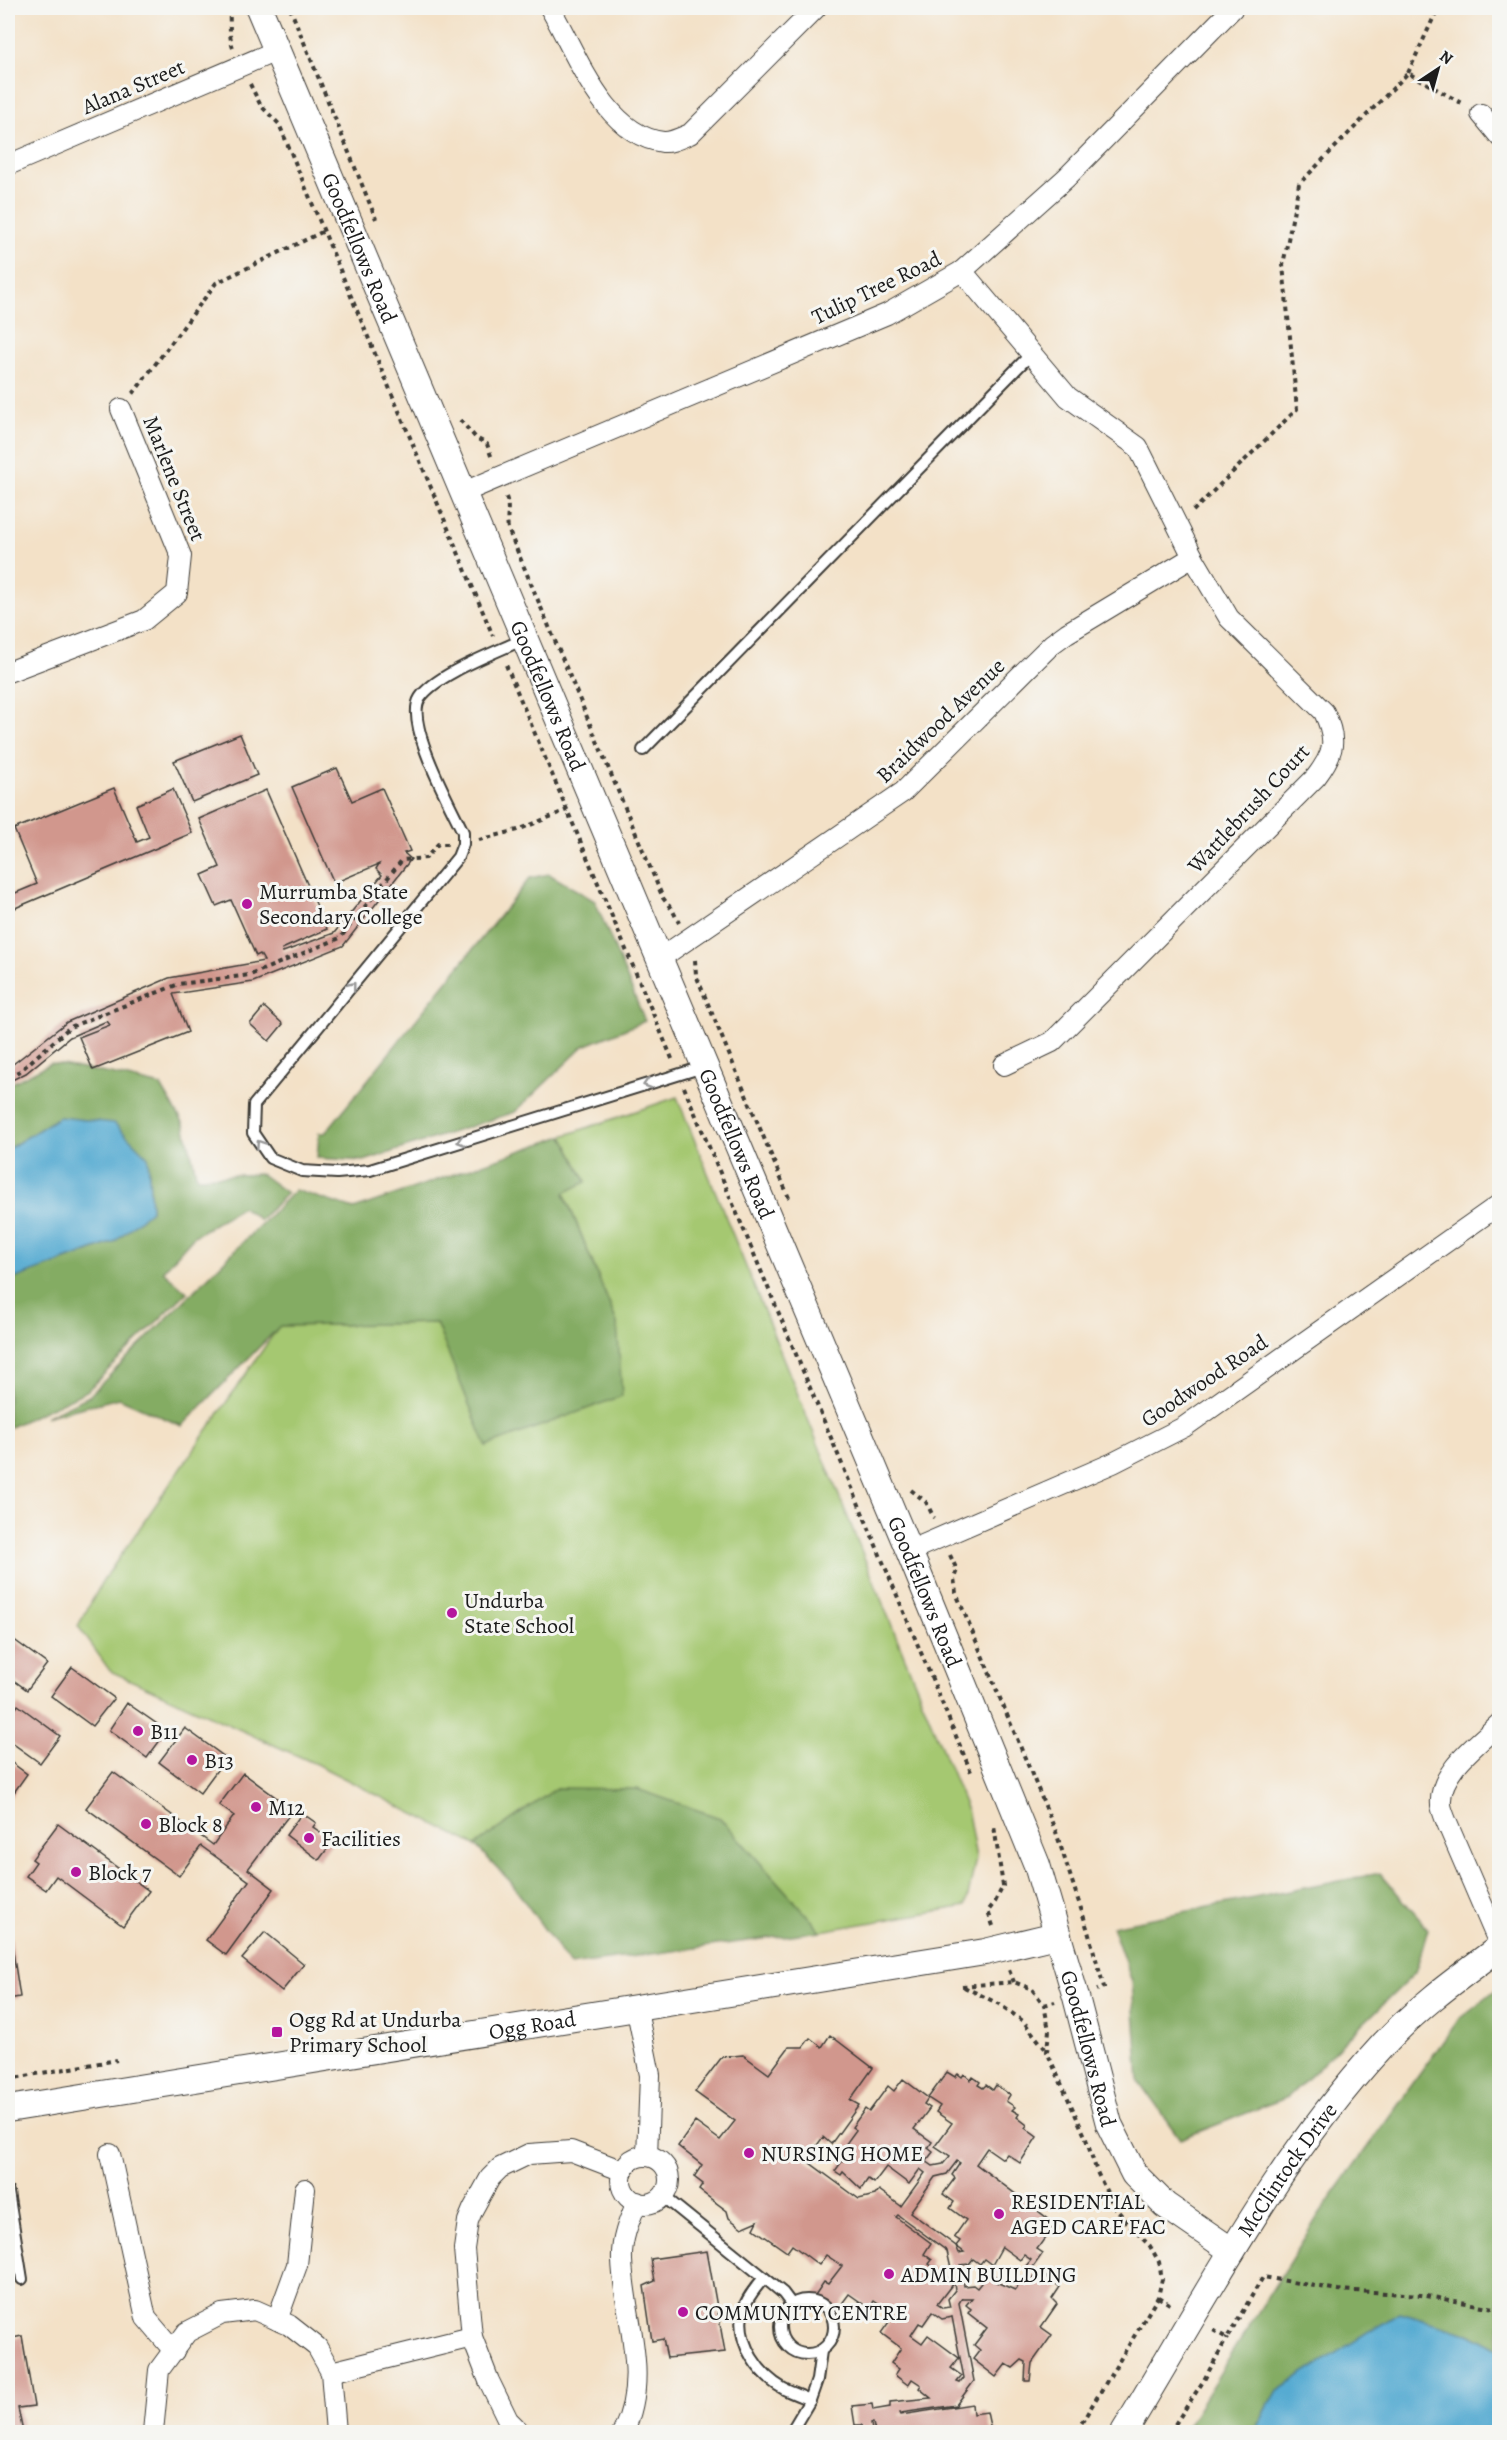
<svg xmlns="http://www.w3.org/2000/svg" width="1507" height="2440" font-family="Alegreya,serif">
<rect width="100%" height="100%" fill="#f6f6f2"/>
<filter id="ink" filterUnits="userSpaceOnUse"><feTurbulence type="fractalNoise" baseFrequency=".0167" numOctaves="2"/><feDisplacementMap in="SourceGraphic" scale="12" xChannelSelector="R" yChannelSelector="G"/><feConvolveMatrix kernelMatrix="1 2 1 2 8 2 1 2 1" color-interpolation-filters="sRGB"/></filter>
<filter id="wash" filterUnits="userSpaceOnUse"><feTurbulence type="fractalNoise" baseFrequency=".008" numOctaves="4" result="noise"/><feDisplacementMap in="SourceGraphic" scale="24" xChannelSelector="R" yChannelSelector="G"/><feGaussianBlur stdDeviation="1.35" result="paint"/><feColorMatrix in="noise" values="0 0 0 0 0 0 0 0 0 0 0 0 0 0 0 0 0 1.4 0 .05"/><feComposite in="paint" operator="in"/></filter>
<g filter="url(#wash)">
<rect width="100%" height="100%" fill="#f3e1c7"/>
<path fill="#a5c871" stroke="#607246" stroke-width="1.5" d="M677,1097L968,1813L976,1858L966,1906L821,1931L720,1818L557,1788L475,1845L316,1764L110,1671L78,1626L103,1581L279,1326L436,1323L487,1446L617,1323L564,1192L586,1181L563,1136Z"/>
<g fill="#84ac63" stroke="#506440" stroke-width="1.5">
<path d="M549,874L595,901L645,1021L584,1046L515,1112L364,1161L317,1158L319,1133H325L530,878Z"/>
<path d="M51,1063L111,1074L161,1086L184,1124L197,1177L261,1174L287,1193L260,1220L242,1207L194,1236L163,1271L187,1292L87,1391L8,1428V1281L114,1242L151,1210L148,1157L59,1117L8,1149V1085Z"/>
<path d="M563,1136L586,1182L564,1193L617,1323L622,1396L486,1446L436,1323L280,1326L182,1426L119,1398L45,1417L89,1396L295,1190L354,1209Z"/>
<path d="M557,1788L637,1789L720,1818L821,1931L570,1965L510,1881L475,1845Z"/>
<path d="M1380,1873L1428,1929L1415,1973L1288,2097L1180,2139L1139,2082L1132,1982L1112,1926Z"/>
<path d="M1499,1987V2349L1469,2333L1278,2390L1253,2432H1183L1320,2213L1459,2019Z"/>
</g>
<g fill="#56abd2" stroke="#396477" stroke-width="1.5">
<path d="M59,1117L114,1123L148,1157L151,1210L114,1242L8,1281V1149Z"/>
<path d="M1399,2313L1469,2333L1499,2349V2432H1254L1277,2390Z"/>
</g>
<g id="blocks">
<g fill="#d1978d" fill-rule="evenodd">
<path d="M240,734L257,775L192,802L174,761Z"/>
<path d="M337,768L352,801L382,788L410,851L404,853L411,859L343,946L253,982L173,994L188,1032L93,1070L79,1037L110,1025L107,1021L70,1037L26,1073L8,1082V1068L67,1022L169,978L264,961L260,954L256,956L231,900L216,906L202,875L220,867L199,819L266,790L327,929L282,949L283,952L334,933L382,875L376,869L379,864L334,883L292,787Z"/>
<path d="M114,788L137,842L149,837L136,805L173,789L192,833L8,911V896L37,884L14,829Z"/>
<path d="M264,1007L283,1024L269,1041L250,1024Z"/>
<path d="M13,1639L47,1664L27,1690L8,1676V1646Z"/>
<path d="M72,1667L114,1698L92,1726L51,1696Z"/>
<path d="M127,1703L167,1731L147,1758L109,1730Z"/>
<path d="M18,1705L60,1736L40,1763L8,1740V1720Z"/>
<path d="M185,1728L226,1758L200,1793L159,1762Z"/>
<path d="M8,1760L27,1774L10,1798L8,1796Z"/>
<path d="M113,1772L213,1845L234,1816L219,1805L243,1773L293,1810L248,1869L274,1889L226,1955L206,1940L249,1881L201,1846L179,1876L86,1808Z"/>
<path d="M302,1813L316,1823L313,1827L333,1841L319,1860L286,1835Z"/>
<path d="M58,1824L149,1891L123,1926L56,1876L46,1890L26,1876L36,1862L32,1859Z"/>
<path d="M8,1926H9L20,1997L8,1999Z"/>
<path d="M265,1932L304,1964L282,1991L242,1959Z"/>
<path d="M830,2035L873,2068L850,2100L859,2105L831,2144L823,2137L806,2160L859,2199L875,2195L879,2190L901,2206L925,2173L920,2169L909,2184L886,2167L874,2183L868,2179L861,2189L843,2172L841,2175L835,2171L843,2160L837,2156L856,2130L852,2127L865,2109L869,2112L888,2086L894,2091L903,2079L928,2098L924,2104L930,2108L914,2129L932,2142L928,2148L933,2152L926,2161L933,2166L943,2164L950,2156L935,2146L952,2123L936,2112L940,2106L928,2098L947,2072L955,2077L958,2074L962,2077L964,2074L971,2080L973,2077L980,2082L978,2085L983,2088L986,2085L993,2090L996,2085L1010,2095L1006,2101L1015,2107L1012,2110L1019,2114L1017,2117L1027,2125L1025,2128L1037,2137L1020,2163L1007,2154L1003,2159L987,2148L976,2164L1055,2224L1037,2249L1043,2253L1031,2270L1026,2266L1031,2260L1024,2255L1020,2260L1002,2247L992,2265L984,2259L980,2264L973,2259L969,2264L961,2265L964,2286L973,2285L977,2288L990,2272L999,2279L996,2282L1015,2290L1024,2278L1029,2282L1038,2271L1060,2287L1052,2299L1057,2304L1041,2327L1052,2335L1032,2363L1030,2381H1025L1026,2362L1022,2360L1013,2368L1006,2364L996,2377L973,2359L980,2350L974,2345L987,2328L968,2313L971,2309L966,2305L972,2298H962L959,2303L974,2381L956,2405L900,2413L901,2415L972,2404L973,2414L987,2412L991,2431L997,2430L998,2432H875L873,2423H871L872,2432H862L861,2425H855L852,2406L872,2404L873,2410L890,2407V2402L931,2398L919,2388L921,2385L912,2379L908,2385L895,2375L899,2369L891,2363L901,2348L881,2333L894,2315L874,2301L869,2308L849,2294L835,2313L813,2298L824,2282L828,2284L842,2266L826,2255L819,2265L792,2245L787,2252L754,2229L758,2221L742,2228L729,2218L727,2211L699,2190L703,2184L694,2177L702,2165L678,2146L695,2122L720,2140L735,2121L695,2092L722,2057L743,2055L769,2074L789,2047H803L810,2038L822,2047ZM957,2161L960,2163L952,2175L955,2178L943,2194L954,2202L950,2208L966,2220L954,2237L960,2241L956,2246L964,2252L959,2253L956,2246L910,2212L935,2177L947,2174ZM898,2215L947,2251L954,2282L929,2264L932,2260L924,2254L931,2243L896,2217ZM954,2282L955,2290L948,2299L950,2307L943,2308L937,2304ZM932,2312L942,2319L952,2317L964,2378L960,2383L957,2382L962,2376L951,2368L959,2358L928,2335L922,2343L911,2335L919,2323L923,2325Z"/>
<path d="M707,2251L725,2352L667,2358L663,2339L652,2341L644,2286L655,2281L651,2259Z"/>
<path d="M22,2336L34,2406L18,2408L23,2432H8V2339Z"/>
</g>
</g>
</g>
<g filter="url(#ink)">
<use href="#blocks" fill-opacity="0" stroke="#3c3a36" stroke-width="1.5"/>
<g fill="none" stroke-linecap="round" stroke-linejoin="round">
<g stroke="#3c3a36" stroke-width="14">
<g id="service">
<path d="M524,639C497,652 436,674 420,698C404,723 451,806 463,832V844L458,857L254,1105L253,1133L270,1158L302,1171L337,1173L370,1170L703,1067"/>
<path d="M643,750L1031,354"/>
<path d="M8,2192L22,2279"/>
<path d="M663,2196L783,2293L792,2305"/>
<path d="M764,2278C755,2288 745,2300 742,2314C737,2344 759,2375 784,2389C792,2393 801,2396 810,2400"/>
<circle cx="807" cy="2327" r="27"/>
<path d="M791,2432L810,2400L817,2380L821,2351"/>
</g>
</g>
<g stroke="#3c3a36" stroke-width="22">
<g id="minor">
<path d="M550,8C576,52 604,135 663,142C671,143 682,137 690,134L816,8"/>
<path d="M1481,114L1500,137"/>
<path d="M8,165L276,51"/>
<path d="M962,271L1068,397L1138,447L1193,557L1229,618L1324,712C1337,740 1335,752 1316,777L1052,1042L1004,1065"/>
<path d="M464,492L887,314L962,271L1066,178L1233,8"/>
<path d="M8,672L144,620L177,593L181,556L121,409"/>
<path d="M659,959L903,792L1052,644L1067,633L1193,557"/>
<path d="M909,1551L1113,1463L1184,1427L1500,1204"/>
<path d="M1500,1723C1478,1744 1438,1772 1441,1805C1442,1811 1445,1818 1447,1823L1500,1946"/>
<path d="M636,2006L650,2075L647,2156"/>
<path d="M110,2154L146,2318L174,2351"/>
<circle cx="645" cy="2180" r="24"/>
<path d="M277,2320L297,2265L305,2189"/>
<path d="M331,2372L472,2337"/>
<path d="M153,2432L159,2370L187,2332L222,2314L255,2310L289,2325L317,2347L331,2372L336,2432"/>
<path d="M520,2432L508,2420L489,2381L472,2337L464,2249L468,2221L473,2209L490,2178L500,2168L529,2154L571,2151L623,2171"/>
<path d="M623,2432C651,2375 624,2319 622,2260C621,2239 629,2221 637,2202"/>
</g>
</g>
<g stroke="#3c3a36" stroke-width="28">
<g id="tertiary">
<path id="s1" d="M259,8L909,1551L1037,1865L1076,1997L1109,2124L1134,2174L1165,2205L1232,2251"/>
<path id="s2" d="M8,2109L985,1952L1056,1935"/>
<path id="s3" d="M1124,2432C1204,2301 1276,2161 1381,2047C1416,2008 1458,1978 1500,1947"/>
</g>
</g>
<g stroke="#3c3a36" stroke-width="4" stroke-dasharray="4.5 4.5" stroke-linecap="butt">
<path d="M229,8C231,22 228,34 233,48"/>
<path d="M290,8L376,219"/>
<path d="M1408,73L1438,8"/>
<path d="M250,84L261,106L279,124L493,636"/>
<path d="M133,394L216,283L324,231"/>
<path d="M460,420L476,438L487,444L492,459"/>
<path d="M506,497C510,508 506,517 508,529L663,898L673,911L679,923"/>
<path d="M1193,511L1297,409L1283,265L1299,184L1408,73L1463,104"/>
<path d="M506,665L673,1061"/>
<path d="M8,816L9,820"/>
<path d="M479,840L518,830L567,810"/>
<path d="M695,960L696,975L789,1198"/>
<path d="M8,1076L20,1071L70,1027L179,984L250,975L340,938L402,860L426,858L438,844H448"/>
<path d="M684,1087L971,1772"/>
<path d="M911,1490L926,1502L934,1518"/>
<path d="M950,1555L957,1570L954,1578L956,1593L1056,1832L1085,1921L1104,1987L1097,1990"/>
<path d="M993,1926L988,1911L995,1902L1003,1886L994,1826"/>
<path d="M1009,1970L1014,1982"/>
<path d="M962,1986L1014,1982L1032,1989L1044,2005L1049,2030L1047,2052L1085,2136L1097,2172L1113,2205L1131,2227L1150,2246L1159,2262L1162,2279L1158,2297L1076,2432"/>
<path d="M964,1987L999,2004L1023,2021L1047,2051"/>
<path d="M1044,2005L1055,2002"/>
<path d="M8,2079L117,2060"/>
<path d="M1158,2297L1173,2306"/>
<path d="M1213,2330L1227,2338L1263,2277L1338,2290L1421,2295L1500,2309"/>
<path d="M1170,2432L1204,2380L1227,2338"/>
</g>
<use href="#service" stroke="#fff" stroke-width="10"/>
<use href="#minor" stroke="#fff" stroke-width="20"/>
<use href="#tertiary" stroke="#fff" stroke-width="26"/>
</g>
<defs><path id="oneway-chevron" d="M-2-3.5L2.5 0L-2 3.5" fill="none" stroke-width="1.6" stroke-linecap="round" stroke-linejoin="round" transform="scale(1.5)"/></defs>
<g stroke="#999">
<use href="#oneway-chevron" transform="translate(352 986) rotate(-51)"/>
<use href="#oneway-chevron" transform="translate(647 1084) rotate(163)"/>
<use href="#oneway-chevron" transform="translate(461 1141) rotate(162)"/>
<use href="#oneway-chevron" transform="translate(260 1144) rotate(-124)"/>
</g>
</g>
<g fill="#b5179e" stroke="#f6f6f2" stroke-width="2">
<circle cx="247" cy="904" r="6"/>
<circle cx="452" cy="1613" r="6"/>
<circle cx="138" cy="1731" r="6"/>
<circle cx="192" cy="1760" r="6"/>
<circle cx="256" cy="1807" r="6"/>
<circle cx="146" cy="1824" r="6"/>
<circle cx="309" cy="1838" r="6"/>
<circle cx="76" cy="1872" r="6"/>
<rect x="271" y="2026" width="12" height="12" rx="3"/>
<circle cx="749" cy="2153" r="6"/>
<circle cx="999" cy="2214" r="6"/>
<circle cx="889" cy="2274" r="6"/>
<circle cx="683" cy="2312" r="6"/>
</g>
<g text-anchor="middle" stroke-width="6" stroke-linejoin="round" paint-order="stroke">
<g font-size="22" fill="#1c1c1c" stroke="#f6f6f2">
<text transform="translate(133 86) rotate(-23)" y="8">Alana Street</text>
<text dy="8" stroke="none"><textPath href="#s1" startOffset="260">Goodfellows Road</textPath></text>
<text transform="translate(876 287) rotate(-26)" y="8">Tulip Tree Road</text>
<text transform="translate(175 478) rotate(68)" y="8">Marlene Street</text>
<text dy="8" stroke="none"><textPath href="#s1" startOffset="746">Goodfellows Road</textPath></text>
<text transform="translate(940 720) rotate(-44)" y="8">Braidwood Avenue</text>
<text transform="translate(1248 808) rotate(-47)" y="8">Wattlebrush Court</text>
<text dy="8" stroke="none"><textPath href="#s1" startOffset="1232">Goodfellows Road</textPath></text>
<text transform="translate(1204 1380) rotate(-34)" y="8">Goodwood Road</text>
<text dy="8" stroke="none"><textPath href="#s1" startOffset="1718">Goodfellows Road</textPath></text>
<text dy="8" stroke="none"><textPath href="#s2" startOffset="531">Ogg Road</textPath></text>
<text dy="8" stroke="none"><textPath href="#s1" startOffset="2204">Goodfellows Road</textPath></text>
<text dy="8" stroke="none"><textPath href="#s3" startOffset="309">McClintock Drive</textPath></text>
</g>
<g font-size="22" fill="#1c1c1c" stroke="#f6f6f2" text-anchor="start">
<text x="259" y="899">Murrumba State<tspan x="259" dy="25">Secondary College</tspan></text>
<text x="464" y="1608">Undurba<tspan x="464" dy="25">State School</tspan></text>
<text x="150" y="1739">B11</text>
<text x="204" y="1768">B13</text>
<text x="268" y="1815">M12</text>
<text x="158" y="1832">Block 8</text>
<text x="321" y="1846">Facilities</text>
<text x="88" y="1880">Block 7</text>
<text x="289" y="2027">Ogg Rd at Undurba<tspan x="289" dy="25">Primary School</tspan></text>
<text x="761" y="2161">NURSING HOME</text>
<text x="1011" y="2209">RESIDENTIAL<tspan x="1011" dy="25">AGED CARE FAC</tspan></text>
<text x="901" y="2282">ADMIN BUILDING</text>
<text x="695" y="2320">COMMUNITY CENTRE</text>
</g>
</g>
<rect width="1507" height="2440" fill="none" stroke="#f6f6f2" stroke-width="30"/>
<g transform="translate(1438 69) rotate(36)" stroke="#f6f6f2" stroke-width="4.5" paint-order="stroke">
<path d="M0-4.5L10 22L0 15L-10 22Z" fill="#1c1c1c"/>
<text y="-9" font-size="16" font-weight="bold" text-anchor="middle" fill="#1c1c1c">N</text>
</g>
</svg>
